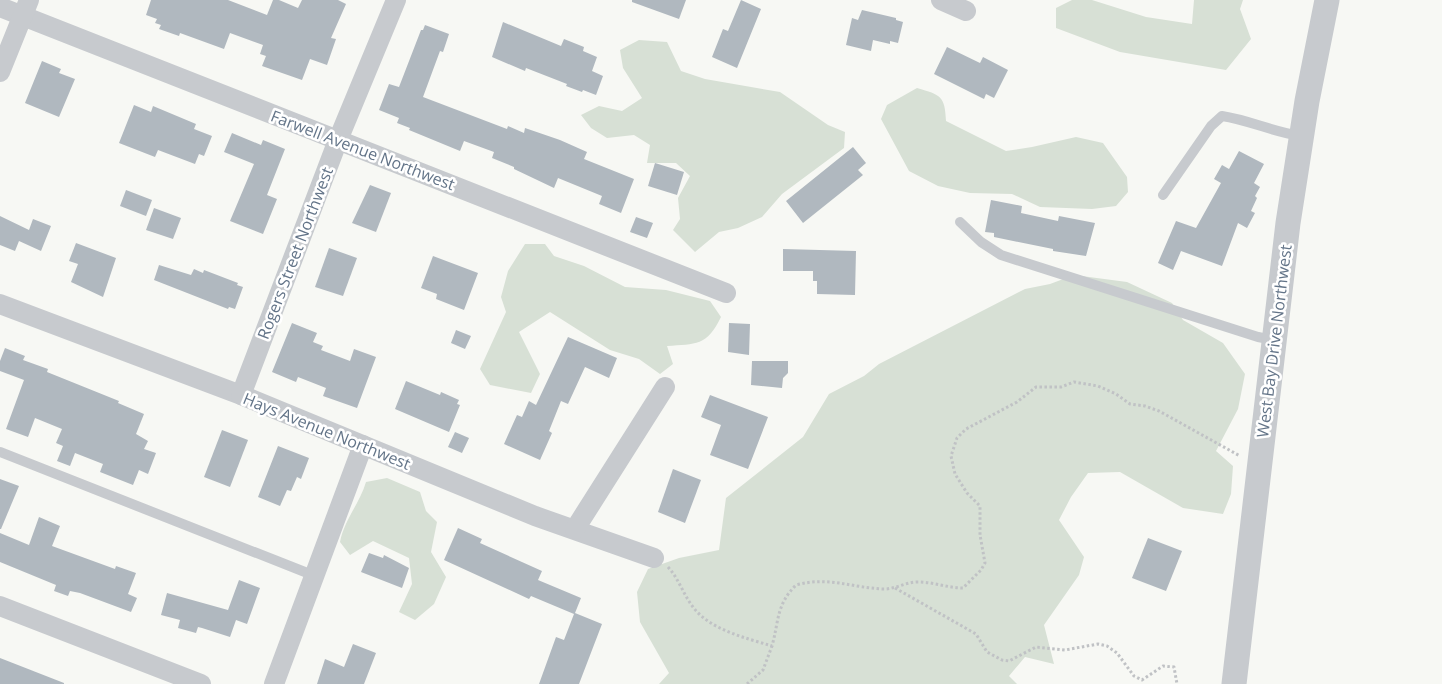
<svg xmlns="http://www.w3.org/2000/svg" width="1442" height="684" font-family="'Open Sans',sans-serif">
<rect width="100%" height="100%" fill="#f7f8f4"/>
<g fill="#d7e0d5">
<path d="M1072,0H1092L1146,17L1192,24L1194,0H1243L1240,9L1251,39L1226,70L1120,52L1056,28V8Z"/>
<path d="M639,40L667,42L681,71L705,79L780,92L828,125L845,132L844,148L782,194L762,217L738,228L719,232L695,252L673,230L680,219L678,198L690,176L676,163H647L650,145L634,135L607,138L591,128L581,115L599,106L622,111L642,98L623,68L620,50Z"/>
<path d="M917,88C941,95 945,96 946,121L1006,151L1032,147L1076,137L1103,143L1127,177L1128,192L1116,206L1092,209L1040,207L1012,194L970,193L938,186L909,171L881,119L887,105Z"/>
<path d="M525,244H545L554,256L584,266L625,287L666,290L710,301L721,317C707,346 696,344 667,346L673,364L660,374L639,359L610,350L550,312L519,332L540,374L531,393L490,385L480,369L506,312L501,297L508,271Z"/>
<path d="M1074,275L1127,282L1172,303L1183,320L1223,343L1245,374L1238,409L1216,451L1233,466L1231,494L1223,514L1183,508L1120,472L1088,473L1071,497L1059,520L1084,557L1079,575L1044,625L1054,664L1025,657L1009,676L1017,684H659L669,673L640,622L637,592L648,569L679,558L719,550L726,498L803,437L829,394L864,376L879,364L1025,289L1050,284Z"/>
<path d="M387,478L420,492L426,511L437,522L431,552L446,577L434,604L415,620L399,612L412,584L409,558L373,541L350,555L340,542C344,520 360,503 366,482Z"/>
</g>
<g fill="#b0b8bf">
<path d="M151,0H228L267,15L273,0H279L298,8L302,0H338L346,4L331,38L336,39L327,65L310,59L302,80L262,66L266,56L260,54L263,45L230,33L224,49L180,33L179,36L159,29L161,25L155,23L157,19L146,15Z"/>
<path d="M632,0H686L679,19L632,2Z"/>
<path d="M741,0L761,9L737,68L712,57L723,29L728,31Z"/>
<path d="M862,10L896,18V20L903,22L898,43L890,41V44L873,40L871,51L846,45L852,18L858,20Z"/>
<path d="M503,22L561,46L564,39L584,47L583,51L597,57L592,71L603,76L596,95L583,90L582,92L566,86L567,84L526,68L525,71L492,57Z"/>
<path d="M425,25L449,34L443,52L440,51L423,97L507,129L508,126L524,133L525,128L560,140L587,152L584,159L634,179L621,213L599,204L602,196L558,178L554,188L514,169V167L492,158L494,152L464,141L460,151L409,130L410,128L397,123L399,118L379,110L389,84L399,87L421,30H423Z"/>
<path d="M947,47L980,63L983,57L1008,70L994,98L986,94L984,99L934,74Z"/>
<path d="M42,61L61,69L59,73L75,79L59,117L25,103Z"/>
<path d="M134,105L151,112L153,106L196,124L194,129L212,136L204,156L199,154L195,164L158,150L155,157L119,143Z"/>
<path d="M232,133L261,145L263,140L285,149L267,195L277,199L263,234L230,221L254,164L224,152Z"/>
<path d="M853,147L866,163L858,170L863,175L803,223L786,201Z"/>
<path d="M1239,151L1264,164L1254,183L1260,187L1255,196L1257,198L1251,211L1255,213L1247,228L1238,223L1222,266L1181,251L1173,270L1158,263L1176,221L1196,228L1221,183L1214,179L1222,165L1229,169Z"/>
<path d="M655,163L684,172L677,195L648,186Z"/>
<path d="M370,185L391,193L376,232L352,223Z"/>
<path d="M126,190L152,200L146,216L120,206Z"/>
<path d="M991,200L1022,206L1021,213L1058,221L1059,216L1095,223L1086,256L1053,251V249L994,237V233L985,232Z"/>
<path d="M154,208L181,218L173,239L146,230Z"/>
<path d="M0,216L29,230L33,219L51,226L41,251L19,241L15,251L0,245Z"/>
<path d="M636,217L653,223L647,238L630,232Z"/>
<path d="M76,243L116,258L103,297L71,282L78,264L69,261Z"/>
<path d="M329,248L357,258L343,296L315,287Z"/>
<path d="M783,249L856,251L855,295L817,294V281H813V271H783Z"/>
<path d="M433,256L478,273L464,310L436,299L437,294L421,288Z"/>
<path d="M159,265L191,275L194,269L203,273L204,270L238,283L237,285L243,287L235,309L229,307L228,309L154,280Z"/>
<path d="M292,323L317,333L313,342L323,346L321,350L350,361L354,349L376,357L357,408L323,396L326,388L298,377L296,382L272,372Z"/>
<path d="M729,323L750,324L749,355L728,352Z"/>
<path d="M456,330L471,336L465,349L451,343Z"/>
<path d="M568,337L617,358L609,378L585,367L568,404L561,401L549,431L552,433L540,460L504,444L517,415L522,417L529,401L536,405Z"/>
<path d="M5,348L25,356L23,360L48,369L47,372L119,401L118,403L144,414L136,434L148,441L144,449L156,453L148,474L139,470L133,485L100,472L103,464L75,453L70,466L57,461L63,446L56,443L62,429L35,418L28,437L6,429L24,380L0,371V361Z"/>
<path d="M752,361H788V373L783,378L782,388L751,385Z"/>
<path d="M406,381L440,395L441,392L459,400L457,404L460,405L449,432L395,409Z"/>
<path d="M710,395L768,417L748,469L710,455L721,425L701,417Z"/>
<path d="M222,430L248,440L230,487L204,477Z"/>
<path d="M455,432L469,438L462,453L448,447Z"/>
<path d="M278,446L309,458L301,479L297,477L291,491L287,490L280,506L258,497Z"/>
<path d="M673,469L701,480L685,523L658,512Z"/>
<path d="M0,479L19,486L1,529H0Z"/>
<path d="M39,517L60,526L52,546L115,569L116,566L136,573L128,594L137,598L131,612L80,593L70,591L68,596L54,591L56,585L0,562V533L29,545Z"/>
<path d="M458,528L482,539L480,543L542,571L538,580L581,598L575,613L602,624L579,684H539L556,637L564,640L574,614L531,596L529,599L444,560Z"/>
<path d="M1148,538L1182,551L1166,591L1132,578Z"/>
<path d="M369,553L383,558L384,555L409,568L402,588L361,572Z"/>
<path d="M239,580L260,588L247,624L236,620L230,637L202,628L198,627L196,633L178,628L180,620L161,615L167,593L228,610Z"/>
<path d="M353,644L376,653L364,684H317L325,659L344,667Z"/>
<path d="M0,658L64,683V684H0Z"/>
</g>
<g fill="none" stroke-linecap="round" stroke-linejoin="round">
<g stroke="#c0c2c5" stroke-width="3" stroke-dasharray="2.5 2.5" stroke-linecap="butt">
<path d="M668,567C679,579 683,594 693,607C710,630 746,638 772,646C779,621 776,605 796,585C829,576 852,588 884,589C896,589 905,582 918,582C934,582 948,588 963,588L981,570L985,563L980,535V506L967,493L955,474L951,456L957,438L966,429L1017,402L1036,387H1061L1074,382L1098,386L1116,394L1130,404L1145,406L1159,411L1240,456"/>
<path d="M895,588L976,634L987,652L1002,660L1009,661L1036,647L1065,650L1098,644L1107,646L1117,653L1134,676L1142,680L1163,666L1174,667L1177,684"/>
<path d="M747,684L763,670L772,646"/>
</g>
<g stroke="#c7cace" stroke-width="10">
<path d="M1163,195L1211,126L1222,116C1249,120 1273,132 1301,136"/>
<path d="M960,222L981,242L1001,255L1258,337L1274,340"/>
<path d="M0,452L315,576"/>
</g>
<g stroke="#c7cace" stroke-width="20">
<path d="M941,0L966,11"/>
<path d="M0,7L726,293"/>
<path d="M0,72L29,0"/>
<path d="M0,304L241,395L535,516L654,558"/>
<path d="M241,395L338,140L396,0"/>
<path d="M575,529L665,387"/>
<path d="M0,606L201,684"/>
<path d="M274,684L363,445"/>
</g>
<path stroke="#c7cace" stroke-width="25" d="M1234,684L1288,223L1307,101L1327,0"/>
</g>
<g text-anchor="middle" stroke-width="5" stroke-linejoin="round" paint-order="stroke">
<g font-size="16" fill="#637488" stroke="#fff">
<text transform="translate(363 150) rotate(21)" y="6">Farwell Avenue Northwest</text>
<text transform="translate(295 253) rotate(-69)" y="6">Rogers Street Northwest</text>
<text transform="translate(1274 341) rotate(-83)" y="6">West Bay Drive Northwest</text>
<text transform="translate(327 431) rotate(22)" y="6">Hays Avenue Northwest</text>
</g>
</g>
</svg>
